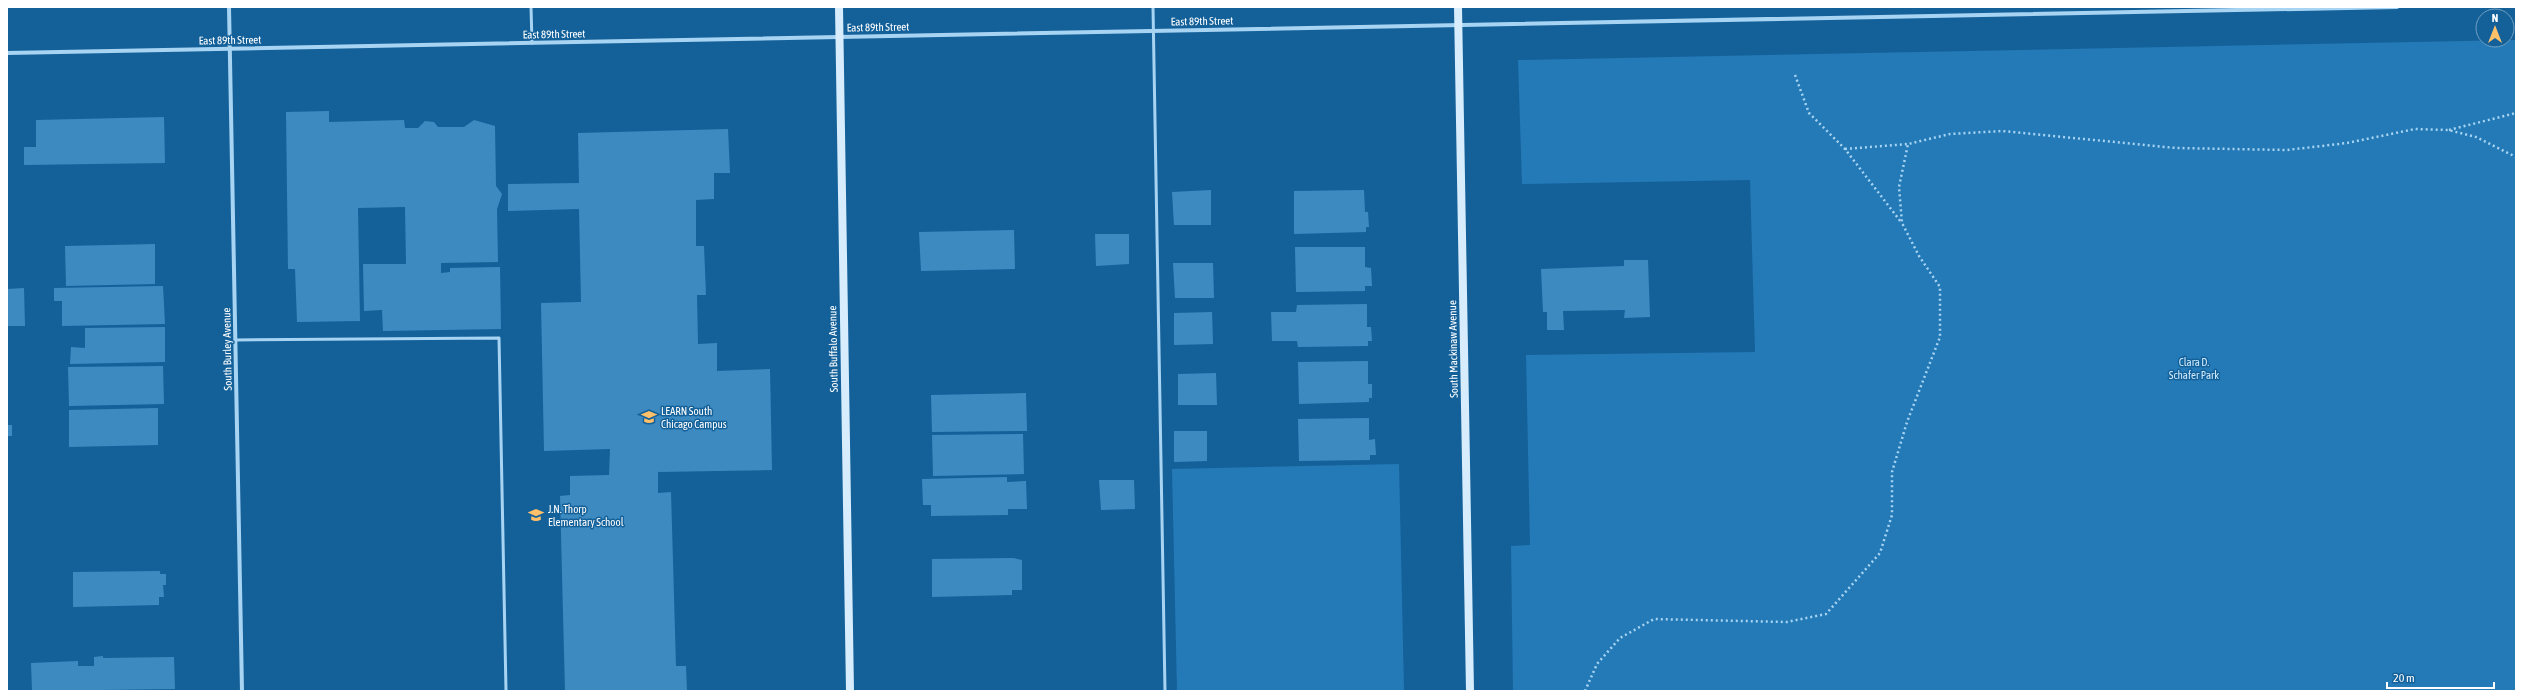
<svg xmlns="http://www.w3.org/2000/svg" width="2523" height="698" font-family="'Asap Condensed',sans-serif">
<rect width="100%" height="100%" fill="#14619a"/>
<g fill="#237ab7">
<path d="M2516,40V691H1513L1511,546L1530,545L1526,355L1755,352L1750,180L1522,184L1518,60Z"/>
<path d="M1399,464L1404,691H1177L1172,469Z"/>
</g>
<g fill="#3d8ac1">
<path d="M329,111V122L404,120L405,128H418L425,121L434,122L438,127H464L474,120L495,126L496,186L502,194L497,209L498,262L441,263V273L450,272V268L500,267L501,329L383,331L382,310L364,311L363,264H406L405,207L358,208L360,321L297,322L295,269H288L286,112Z"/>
<path d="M164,117L165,163L24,165V147H36V120Z"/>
<path d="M728,129L730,173H714V199L696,200V246H704L706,295H697L698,344L717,343V371L770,369L772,470L658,472V493L671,492L676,666H686L687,691H565L560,496L570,495V476L609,475L610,449L544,451L541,303L581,302L579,209L508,211V184L579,183L578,133Z"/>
<path d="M1211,190V225H1174L1172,192Z"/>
<path d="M1364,190L1365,212H1368L1369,227H1366V232L1294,234V191Z"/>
<path d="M1014,230L1015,269L921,271L919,232Z"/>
<path d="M1095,234H1129V264L1096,266Z"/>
<path d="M155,244V284L66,286L65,246Z"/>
<path d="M1295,247H1365V267L1371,268L1372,286H1365V291L1296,292Z"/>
<path d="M1624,260H1648L1650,317L1624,318L1625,310L1563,311L1564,330H1547V312H1543L1541,269L1624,266Z"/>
<path d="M1173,263H1213L1214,298H1175Z"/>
<path d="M163,286L165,324L62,326V301H54V288Z"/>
<path d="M24,288L25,326H7V289Z"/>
<path d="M1367,304V327H1371L1372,341H1368V346L1298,347L1297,341H1272L1271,312H1296L1297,305Z"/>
<path d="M1212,312L1213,344L1174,345V313Z"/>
<path d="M165,327V362L70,364L71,347L85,348V328Z"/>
<path d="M1368,361V384H1372V398H1369V402L1299,404L1298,362Z"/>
<path d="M163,366L164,404L69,406L68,367Z"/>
<path d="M1216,373L1217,405H1178V374Z"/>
<path d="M1026,393L1027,431L932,432L931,395Z"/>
<path d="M158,408V445L69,447V410Z"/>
<path d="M1369,418V440L1375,439L1376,455H1370V460L1299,461L1298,419Z"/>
<rect x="7" y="425" width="5" height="11"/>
<path d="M1174,431H1207V461L1174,462Z"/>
<path d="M1023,434L1024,474L933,476L932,435Z"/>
<path d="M1007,477V482L1026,481L1027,509H1008V515L931,516V505H923L922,479Z"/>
<path d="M1099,480H1134L1135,509L1101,510Z"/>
<path d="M1013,558L1022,560V590H1012V595L932,597V559Z"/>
<path d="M160,571V574H166V585H163L164,597H159V605L73,607V572Z"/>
<path d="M103,656V658L174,657L175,689L32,691L31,663L78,661V666H94V657Z"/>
</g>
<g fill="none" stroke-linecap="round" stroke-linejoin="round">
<g stroke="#a8d4f3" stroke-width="2.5" stroke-dasharray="2 3" stroke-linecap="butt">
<path d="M1795,75L1809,113L1845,149L1901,222"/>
<path d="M2449,130L2516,113"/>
<path d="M1845,149L1908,144"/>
<path d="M1585,691L1597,664L1620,638L1654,619L1787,622L1826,614L1880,553L1892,515V472L1907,422L1940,337V287L1919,256L1902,223L1899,187L1908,144L1950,134L2002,131L2176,148L2287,150L2347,143L2415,129L2448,130L2476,137L2516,157"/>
</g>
<g stroke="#a8d4f3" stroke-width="3">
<path d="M531,7L532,43"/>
<path d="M1153,7L1165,691"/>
<path d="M235,340L499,338L506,691"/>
</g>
<g stroke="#a8d4f3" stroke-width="4">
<path d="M229,7L242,691"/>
<path d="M7,53L2397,7"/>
</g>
<g stroke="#d7edfd" stroke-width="8">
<path d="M839,7L850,691"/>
<path d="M1458,7L1470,691"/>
</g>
</g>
<defs>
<g id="school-bare" transform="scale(1.2)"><path d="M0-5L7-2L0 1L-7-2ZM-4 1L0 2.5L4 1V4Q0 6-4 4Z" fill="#ffc06a" stroke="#14619a" stroke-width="2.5" paint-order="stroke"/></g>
</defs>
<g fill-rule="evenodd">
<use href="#school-bare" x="649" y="417"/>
<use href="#school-bare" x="536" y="515"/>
</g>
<g text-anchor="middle" stroke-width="3" stroke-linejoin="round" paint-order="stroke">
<g font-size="11" fill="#fff" stroke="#14619a">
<text transform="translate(1202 21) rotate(-1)" y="4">East 89th Street</text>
<text transform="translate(878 27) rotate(-1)" y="4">East 89th Street</text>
<text transform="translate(554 34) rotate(-1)" y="4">East 89th Street</text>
<text transform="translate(230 40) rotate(-1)" y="4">East 89th Street</text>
<text transform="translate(227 349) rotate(-91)" y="4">South Burley Avenue</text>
<text transform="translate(833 349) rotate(-91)" y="4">South Buffalo Avenue</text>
<text transform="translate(1453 349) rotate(-91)" y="4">South Mackinaw Avenue</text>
</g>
<g font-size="11" fill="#d0ebfd" stroke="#14619a">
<text x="2194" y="366">Clara D.<tspan x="2194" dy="13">Schafer Park</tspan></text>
</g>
<g font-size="11" fill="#fff" stroke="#14619a" text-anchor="start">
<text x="661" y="415">LEARN South<tspan x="661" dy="13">Chicago Campus</tspan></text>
<text x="548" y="513">J.N. Thorp<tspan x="548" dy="13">Elementary School</tspan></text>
</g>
</g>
<rect width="2523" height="698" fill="none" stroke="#ffffff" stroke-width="16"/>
<g transform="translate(2495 28)"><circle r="19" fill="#14619a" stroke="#72a0c2"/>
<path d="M0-3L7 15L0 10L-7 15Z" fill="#ffc06a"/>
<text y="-6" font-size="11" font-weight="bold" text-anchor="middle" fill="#ffffff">N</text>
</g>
<path d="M2387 682v6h107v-6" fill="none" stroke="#ffffff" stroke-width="2"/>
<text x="2393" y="682" font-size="12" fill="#ffffff" stroke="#14619a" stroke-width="3" paint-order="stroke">20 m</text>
</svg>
